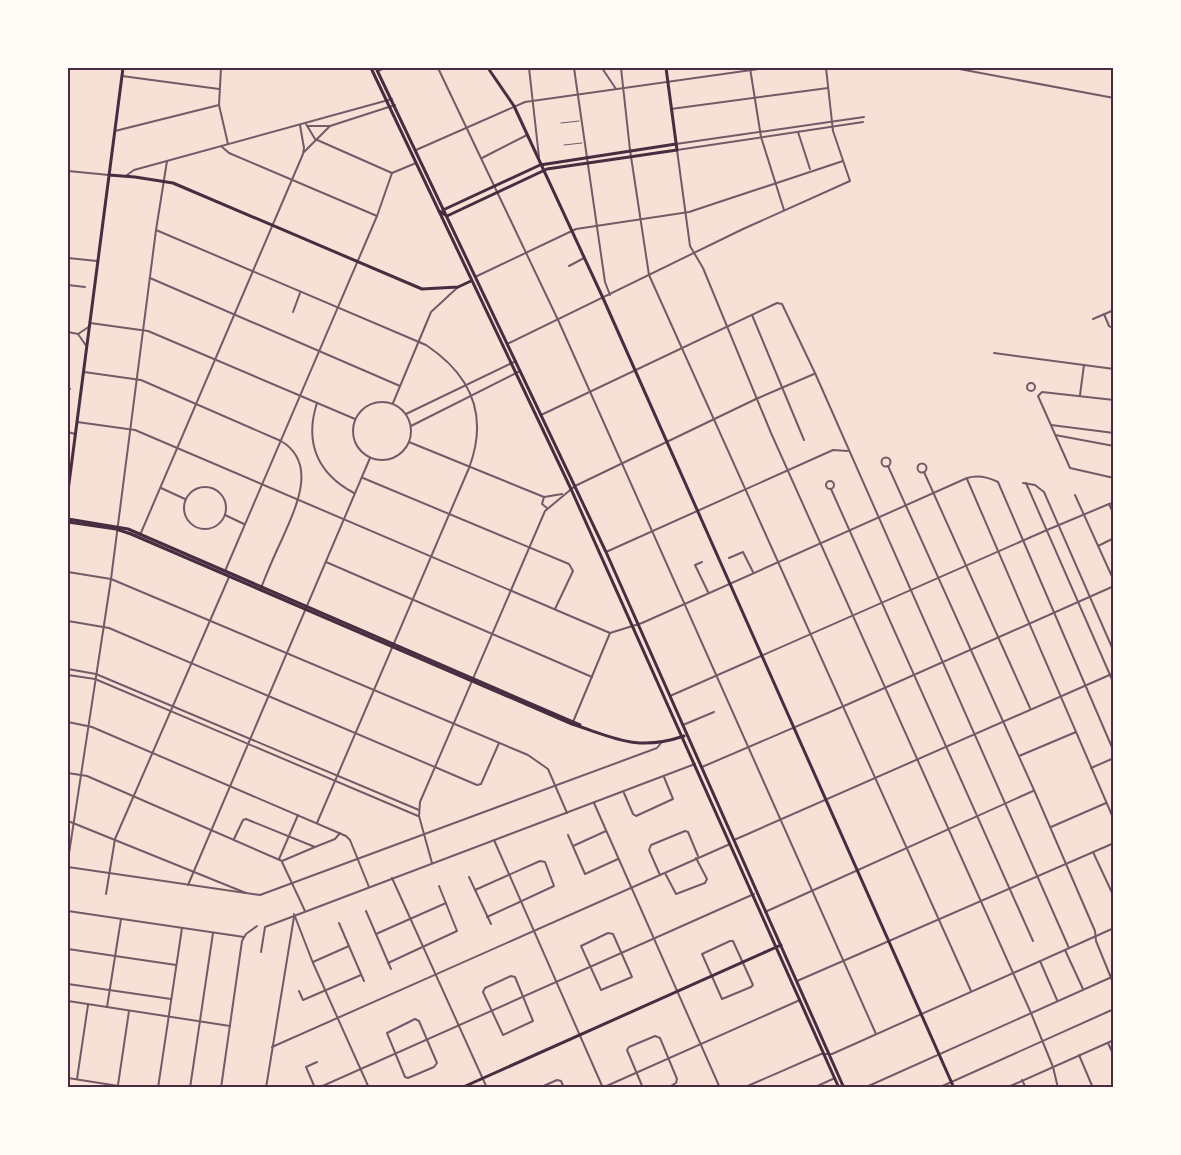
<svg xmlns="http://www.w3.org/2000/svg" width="1181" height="1155" font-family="Signika,sans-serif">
<rect width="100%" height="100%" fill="#f7e1d7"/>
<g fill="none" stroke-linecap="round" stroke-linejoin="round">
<g stroke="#755966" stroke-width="1">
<path d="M561,123L579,121"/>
<path d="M564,145L582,143"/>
</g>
<g stroke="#755966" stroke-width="2">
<path d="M221,68L219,105L228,144"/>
<path d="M438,68L559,322L876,1034"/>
<path d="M529,68L539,157"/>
<path d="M574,68L605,282L610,295"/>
<path d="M602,68L616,89"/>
<path d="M621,68L630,150L649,275L971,991"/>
<path d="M750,68L761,137L784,210"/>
<path d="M954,68L1114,98"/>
<path d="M378,71L385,68"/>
<path d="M122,76L219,89"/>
<path d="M671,109L828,88"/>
<path d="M863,122L677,150L690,246L703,268L771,433L1031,1013L1053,1067L1058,1088"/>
<path d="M306,124L315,139L392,173"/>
<path d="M308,126H330"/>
<path d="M115,131L219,105"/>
<path d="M798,132L810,169"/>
<path d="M676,144L864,117"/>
<path d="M221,146L229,153L377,216"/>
<path d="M416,150L525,102L766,68"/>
<path d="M304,152L330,126L395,105"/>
<path d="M482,158L527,135"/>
<path d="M68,171L109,175"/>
<path d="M392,173L416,163"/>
<path d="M127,175L134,170L392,99"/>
<path d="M156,230L426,345C471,375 489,415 469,468L317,823"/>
<path d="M68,258L97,261"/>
<path d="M569,266L584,258"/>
<path d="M475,277L576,229L689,212L843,161"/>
<path d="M150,278L400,386"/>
<path d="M68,285L85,287"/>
<path d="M293,312L300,293"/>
<path d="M1104,314L1109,326L1114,329"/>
<path d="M752,315L804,440"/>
<path d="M1093,319L1114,310"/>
<path d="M90,323L148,331L355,419"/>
<path d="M68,332L78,334L90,326"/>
<path d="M78,334L87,347"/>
<path d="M507,344L743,229L850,181L833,131L826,68"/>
<path d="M994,353L1114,369"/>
<path d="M84,372L141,380L281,441C318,463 296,507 283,537C275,554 268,570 261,588"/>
<circle cx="1031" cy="387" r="4"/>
<path d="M68,388L70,389"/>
<path d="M1080,395L1084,365"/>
<path d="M1114,400L1042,392L1038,396L1070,468L1114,478"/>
<circle cx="382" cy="431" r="29"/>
<path d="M317,403C304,443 318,474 354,493"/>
<path d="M393,403L431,312L458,287"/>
<path d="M406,414L516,361"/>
<path d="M541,415L777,303L782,304L815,373L1069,948"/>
<path d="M77,422L135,430L610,633L642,623L967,478C977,475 988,477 998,482L1114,752"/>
<path d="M1051,425L1114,433"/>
<path d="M411,426L520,371"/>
<path d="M68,432L75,434"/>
<path d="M1055,435L1114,446"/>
<path d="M409,442L544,497"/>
<circle cx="886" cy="462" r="4.5"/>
<circle cx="922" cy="468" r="4.5"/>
<path d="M888,466L1034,790L1095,931L1096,941L1114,985"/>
<path d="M924,472L1030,708"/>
<path d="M363,478L569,564L573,571L555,609"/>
<path d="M967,479L1114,820"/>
<circle cx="830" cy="485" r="4"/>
<path d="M1023,483L1035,485L1044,492L1114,652"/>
<path d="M1026,483L1114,684"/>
<circle cx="205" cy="508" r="21"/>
<path d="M161,488L185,499"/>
<path d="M831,489L1033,941"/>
<path d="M1075,495L1114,581"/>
<path d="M1109,504L1114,515"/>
<path d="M547,508L542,504L544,497L562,494"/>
<path d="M225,515L244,524"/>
<path d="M140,535L303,154L304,148L300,125"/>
<path d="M1098,546L1114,538"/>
<path d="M606,552L833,450L848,451"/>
<path d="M729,558L743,552L753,572"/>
<path d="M326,562L592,677"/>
<path d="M702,562L695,565L708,592"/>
<path d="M225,571L377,216L392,173"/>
<path d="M68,572L111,579L528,755L548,769L567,813"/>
<path d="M68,621L109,628L477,785L481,784L499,743"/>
<path d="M68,669L96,674L419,810"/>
<path d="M68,675L95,679L418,816"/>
<path d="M670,696L1047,530L1109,504L1114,503"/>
<path d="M68,722L92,727L346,836L350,840L369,887"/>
<path d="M573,722L610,633"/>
<path d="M683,725L714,712"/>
<path d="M1019,756L1076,732"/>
<path d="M702,767L844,706L1114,586"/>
<path d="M1091,768L1114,758"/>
<path d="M68,773L87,776L282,861L315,847"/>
<path d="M624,793L633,814L636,816L673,799L664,777"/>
<path d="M594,803L720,1088"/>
<path d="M68,821L246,893"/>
<path d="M1051,827L1106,803"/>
<path d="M568,835L585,874L618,859"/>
<path d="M234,839L243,820L246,819L315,847L335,839L340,833"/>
<path d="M494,840L603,1088"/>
<path d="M734,840L1114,673"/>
<path d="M573,846L606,831"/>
<path d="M1093,852L1114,897"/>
<path d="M279,859L298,815"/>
<path d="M68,860L111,579L156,230L167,161"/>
<path d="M282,862L305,911"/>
<path d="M432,863L419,816L420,802L545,511L575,486L756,399L814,374"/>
<path d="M68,867L260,895L657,748L661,743"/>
<path d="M665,873L676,894L705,883L707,879L696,858"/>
<path d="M660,875L649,850L651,845L685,831L688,832L698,856"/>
<path d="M469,877L491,924"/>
<path d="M392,878L487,1088"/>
<path d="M188,885L370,458"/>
<path d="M475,890L540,861L545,862L554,886L487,917"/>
<path d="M106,894L115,839L229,577"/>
<path d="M68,911L244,937"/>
<path d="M366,911L391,969"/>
<path d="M765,912L1033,791"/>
<path d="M294,914L313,963L369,1088"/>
<path d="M339,923L364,981"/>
<path d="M608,933L613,934L632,977L601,990L581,946Z"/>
<path d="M376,934L446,903"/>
<path d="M730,941H733L753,985L751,987L722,999L702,954Z"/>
<path d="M68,949L176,965"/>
<path d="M1065,950L1083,989"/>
<path d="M261,952L265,927L695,764"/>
<path d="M1040,961L1057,1000"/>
<path d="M313,962L349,946"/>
<path d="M388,963L457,931L439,886"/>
<path d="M511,976L515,977L533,1021L503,1035L483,992L485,988Z"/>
<path d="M797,981L1114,843"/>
<path d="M68,984L171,999"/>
<path d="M299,991L303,1000L361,975"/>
<path d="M68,1001L230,1026"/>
<path d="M107,1007L121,919"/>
<path d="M415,1019L419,1021L437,1063L434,1067L408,1078L405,1077L387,1033Z"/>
<path d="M1108,1043L1114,1056"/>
<path d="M272,1047L730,844"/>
<path d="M1079,1055L1093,1088"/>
<path d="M68,1078L131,1088"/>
<path d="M77,1079L88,1005"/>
<path d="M1022,1080L1026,1088"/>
<path d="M118,1085L129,1011"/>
<path d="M158,1088L182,928"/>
<path d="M190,1088L213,933"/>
<path d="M221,1088L242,941L246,934L257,926"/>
<path d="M266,1088L294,917"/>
<path d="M315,1088L306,1067L317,1062"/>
<path d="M318,1088L754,894"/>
<path d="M539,1088L557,1080L561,1081L564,1088"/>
<path d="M602,1088L800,1000"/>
<path d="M643,1088L627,1050L629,1047L655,1036L660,1038L677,1079L676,1083L667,1088"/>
<path d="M743,1088L821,1054H832L1114,928"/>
<path d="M813,1088L835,1078"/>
<path d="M864,1088L1114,976"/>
<path d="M938,1088L1114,1009"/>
<path d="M1006,1088L1114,1040"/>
</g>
<g stroke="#4a2c40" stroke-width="3">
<path d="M488,68L514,106L603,298L954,1088"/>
<path d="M109,175L135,177L173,183L422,289L458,287L471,281"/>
<path d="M443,210L540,165L676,144"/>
<path d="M439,211L447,216L547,169L677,150L666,68"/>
<path d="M68,519L128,529L580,725"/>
<path d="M68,522L116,529L131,534L572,724C615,738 637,752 684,736"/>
<path d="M461,1088L781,945"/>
</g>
<g stroke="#4a2c40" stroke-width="3">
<path d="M371,68L571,489L839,1088"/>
<path d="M376,68L606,552L844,1088"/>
<path d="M68,491L123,68"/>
</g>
</g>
<rect width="1181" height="1155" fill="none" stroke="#fffaf5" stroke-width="138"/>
<rect x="69" y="69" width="1043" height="1017" fill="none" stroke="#4a2c40" stroke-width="2"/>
</svg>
